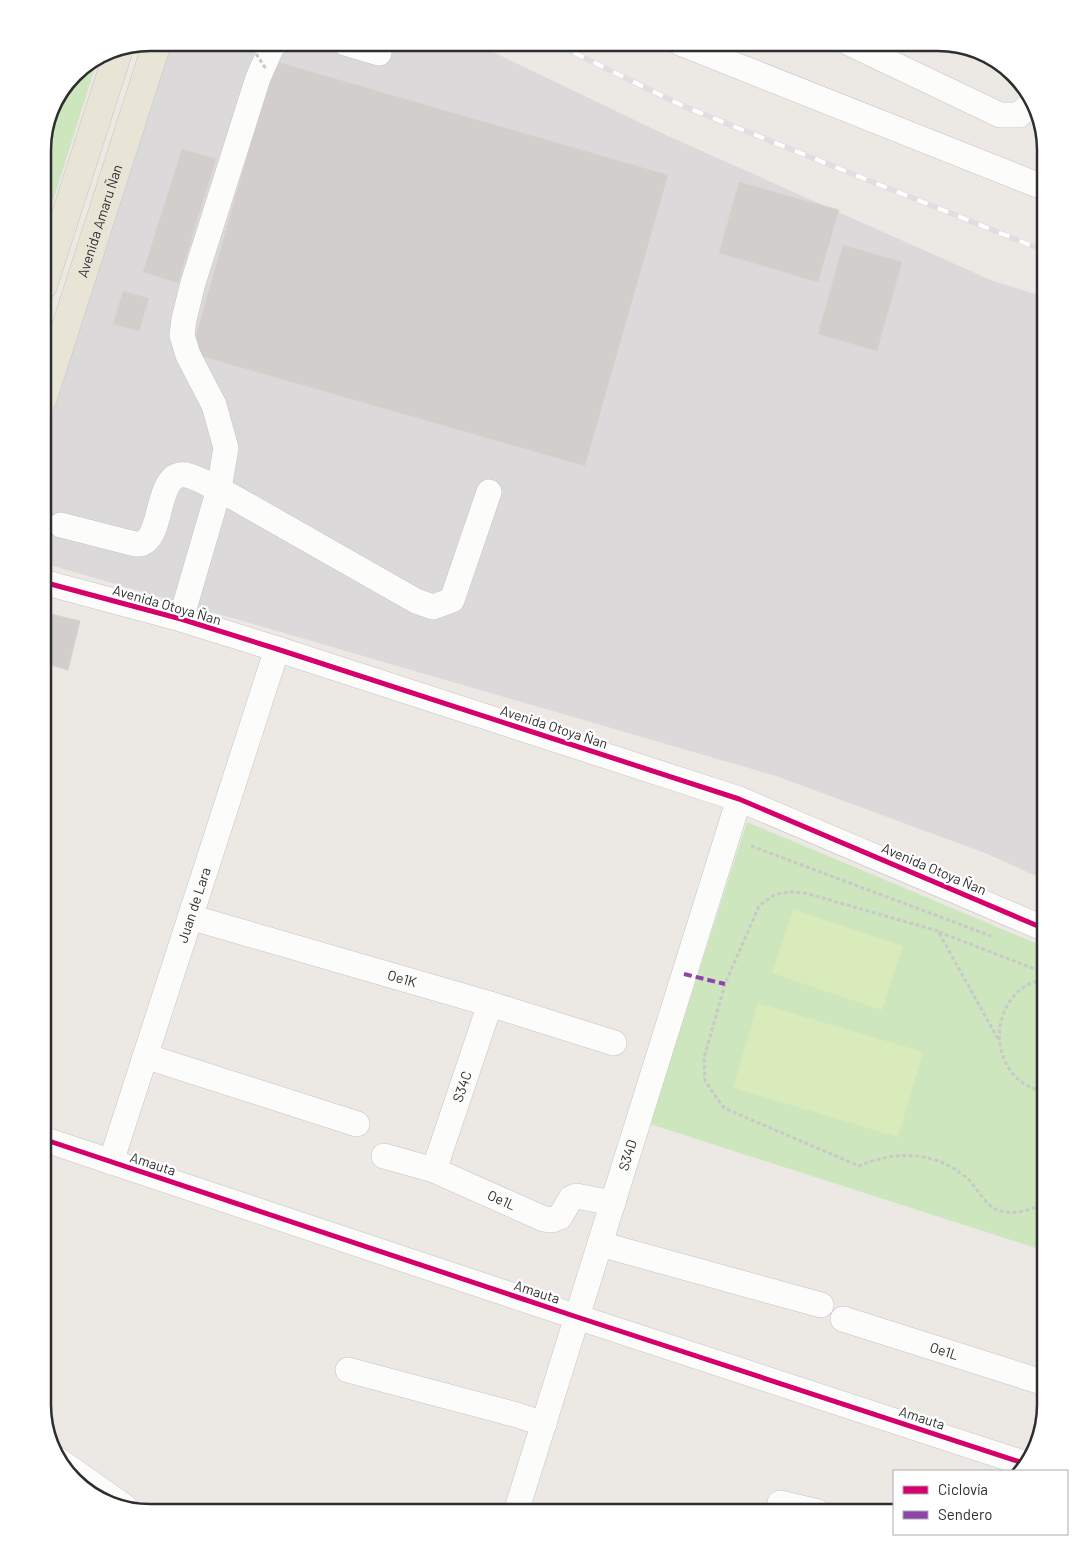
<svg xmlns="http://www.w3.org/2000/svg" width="1088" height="1555" font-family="Barlow,sans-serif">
<rect width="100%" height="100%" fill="#ece8e4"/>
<path fill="#dcd9db" d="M160,43H474L668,136L993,281L1045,297V880L985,853L776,776L43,563V444Z"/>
<g fill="#cee6be">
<path d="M98,58L43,233V143L53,103L74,74Z"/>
<path d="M747,822L1045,947V1251L650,1124Z"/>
</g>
<g fill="#d9eabb">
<path d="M793,909L903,946L882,1010L772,973Z"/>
<path d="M758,1003L923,1052L898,1137L733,1088Z"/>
</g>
<g fill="#d1cecb" stroke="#d7d4d0">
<path d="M274,61L668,175L585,466L191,353Z"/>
<path d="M182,149L216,159L178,283L143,272Z"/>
<path d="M739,182L839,210L818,282L719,253Z"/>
<path d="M843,245L902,262L877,351L818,334Z"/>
<path d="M123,291L149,298L139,331L113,324Z"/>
<path d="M43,612L80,621L68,670L43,663Z"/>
</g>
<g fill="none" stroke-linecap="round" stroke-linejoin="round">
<g stroke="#c5c4c5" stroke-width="26">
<g id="minor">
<path d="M345,43L379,53"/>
<path d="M680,43L1045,188"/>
<path d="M849,43L1000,115H1019L1033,102"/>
<path d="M61,525L135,544C139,544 143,544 146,541C163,528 157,471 186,475C197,477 209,485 219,489L416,601L433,607L452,600L489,492"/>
<path d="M43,582L181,619L277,649L739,799L1045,929"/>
<path d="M181,619L219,489L226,448L214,405L188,355L182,335L184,319L193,283L258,78L273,44L276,43"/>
<path id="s1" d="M190,917L490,1004L614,1043"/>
<path d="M145,1056L357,1124"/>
<path d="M43,1139L577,1317L1026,1464"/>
<path id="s2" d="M384,1156L434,1170L544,1219L552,1220L560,1217L571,1198L576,1196L613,1203"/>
<path id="s3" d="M111,1162L277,649"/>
<path id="s4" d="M434,1170L490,1004"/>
<path d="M600,1244L821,1305"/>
<path id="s5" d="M843,1319L1045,1383"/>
<path d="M348,1370L517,1415L544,1424"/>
<path d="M57,1459L125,1507"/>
<path d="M780,1503L818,1512"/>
<path id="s6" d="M516,1512L739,799"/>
</g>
</g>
<g stroke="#c6c5c4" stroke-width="29">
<g id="major">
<path d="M43,286L119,49"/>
<path id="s7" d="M43,398L157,43"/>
</g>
</g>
<g stroke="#c9c9c8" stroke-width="3" stroke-dasharray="4 2.5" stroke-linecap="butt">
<path d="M751,846L991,936"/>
<path d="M939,932L1045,973"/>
<path d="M998,1039L938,931L805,893L788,892L774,895L759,906L725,984L704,1058L705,1081L724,1108L859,1166C896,1150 935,1151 967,1178C976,1186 983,1201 992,1207C1005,1216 1024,1212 1036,1207L1045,1177"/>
<path d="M1042,1092C1032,1088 1022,1084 1015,1076C985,1044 1000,986 1045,979"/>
</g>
<use href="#minor" stroke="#fcfcfb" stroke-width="25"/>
<use href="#major" stroke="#e8e4d6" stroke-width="28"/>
<g stroke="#dfdfe1" stroke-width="5.5">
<path id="rail" d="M554,43L683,106L1045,251"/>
</g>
<use href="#rail" stroke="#fff" stroke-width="4" stroke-dasharray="11" stroke-linecap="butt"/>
<path stroke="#c9c9c8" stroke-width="3" stroke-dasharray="4 2.5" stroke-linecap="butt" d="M249,43L266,69"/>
<path stroke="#8e44ad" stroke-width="4" stroke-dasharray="8 4" stroke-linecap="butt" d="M684,974L725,984"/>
<g stroke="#fff" stroke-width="8">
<g id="cycleway">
<path d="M43,582L181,619L277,649L739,799L1045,929"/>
<path d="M43,1139L577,1317L1026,1464"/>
</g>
</g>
<use href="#cycleway" stroke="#d6006c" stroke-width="5"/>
</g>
<g text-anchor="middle" stroke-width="4.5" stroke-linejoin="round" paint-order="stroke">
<g font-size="14" fill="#2e2e2e" stroke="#fff">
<text dy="5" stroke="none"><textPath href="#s7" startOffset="186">Avenida Amaru Ñan</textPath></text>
<text transform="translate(167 605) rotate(16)" y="5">Avenida Otoya Ñan</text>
<text transform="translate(554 727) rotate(18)" y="5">Avenida Otoya Ñan</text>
<text transform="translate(934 869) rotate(23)" y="5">Avenida Otoya Ñan</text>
<text dy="5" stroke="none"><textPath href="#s3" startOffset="270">Juan de Lara</textPath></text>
<text dy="5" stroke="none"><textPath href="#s1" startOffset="221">Oe1K</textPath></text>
<text dy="5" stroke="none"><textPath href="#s4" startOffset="88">S34C</textPath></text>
<text dy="5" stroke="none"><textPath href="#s6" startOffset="374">S34D</textPath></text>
<text transform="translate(153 1164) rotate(18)" y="5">Amauta</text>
<text dy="5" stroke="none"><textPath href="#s2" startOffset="126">Oe1L</textPath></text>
<text transform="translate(537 1292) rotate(18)" y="5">Amauta</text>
<text dy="5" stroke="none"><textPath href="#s5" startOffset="106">Oe1L</textPath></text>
<text transform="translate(922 1418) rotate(18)" y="5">Amauta</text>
</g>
</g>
<path d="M0 0H1088V1555H0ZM150 51H938A99 99 0 0 1 1037 150V1405A99 99 0 0 1 938 1504H150A99 99 0 0 1 51 1405V150A99 99 0 0 1 150 51Z" fill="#fff" fill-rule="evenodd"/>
<path fill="none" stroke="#2e2e2e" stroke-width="2.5" d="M150 51H938A99 99 0 0 1 1037 150V1405A99 99 0 0 1 938 1504H150A99 99 0 0 1 51 1405V150A99 99 0 0 1 150 51Z"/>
<rect x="893" y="1470" width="175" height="65" fill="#ffffff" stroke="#ababab"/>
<rect x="903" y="1486" width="25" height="8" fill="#d6006c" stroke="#ababab"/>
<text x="938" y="1495" font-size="15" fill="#2e2e2e">Ciclovía</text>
<rect x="903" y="1511" width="25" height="8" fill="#8e44ad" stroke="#ababab"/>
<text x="938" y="1520" font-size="15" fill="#2e2e2e">Sendero</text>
</svg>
